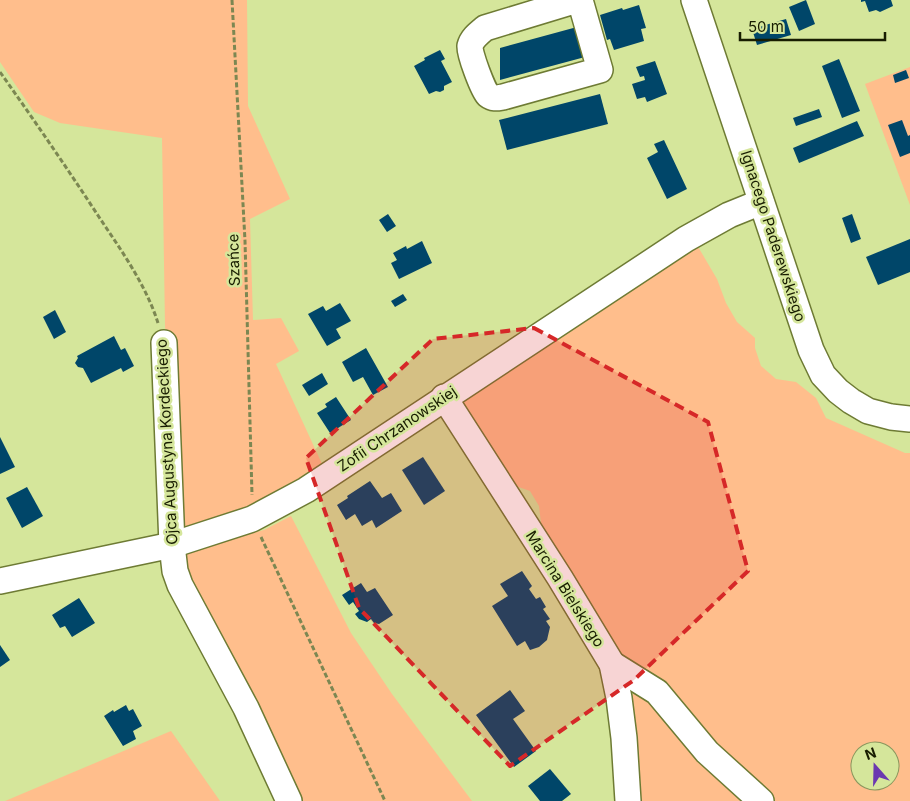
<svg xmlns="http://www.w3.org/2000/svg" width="910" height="801" font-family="Inter,sans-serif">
<rect width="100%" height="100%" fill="#d5e69b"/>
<g fill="#ffbe8c" fill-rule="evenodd">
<path d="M0,0H247L248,106L290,199L250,219L253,320L281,318L299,351L276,364L323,466L257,509L175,533L165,325L162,138L60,123L34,112L0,62Z"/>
<path d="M910,67V205L865,84Z"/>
<path d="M697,245L717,279L726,303L737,322L755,338V348L761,366L776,379L796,382L816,398L826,418L905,453H910V801H769L623,656L560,578L541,523L539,506L530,491L513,485L457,398ZM860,751H890V781H860Z"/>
<path d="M291,516L351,633L392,694L472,801H293L179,551L264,530Z"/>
<path d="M638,692L702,752L749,801H638L629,696Z"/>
<path d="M171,731L220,801H5Z"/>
</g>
<g fill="#004669">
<path d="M806,0L815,24L799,31L789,7Z"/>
<path d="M861,0H891L893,6L880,12L876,10L869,12L865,1L861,2Z"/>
<path d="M639,5L646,28L641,29L644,41L614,50L610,39L607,40L600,15L622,8L623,10Z"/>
<path d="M786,19L791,35L757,45L752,29Z"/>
<path d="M577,27L585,57L500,80V48Z"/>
<path d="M440,50L445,59L441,61L452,82L444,86V90L440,92L436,91L429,94L414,66L425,60L424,58Z"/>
<path d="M839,59L860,111L842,118L822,66Z"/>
<path d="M655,61L667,94L647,102L645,97L637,99L632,84L645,80L644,76L640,77L636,67Z"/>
<path d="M906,70L909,78L895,83L893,75Z"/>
<path d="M600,94L608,124L507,150L499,120Z"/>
<path d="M819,109L822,117L796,126L793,118Z"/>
<path d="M902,120L908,136L910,135V153L900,157L888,125Z"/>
<path d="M857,121L864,136L799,163L793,148Z"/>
<path d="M664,140L687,189L667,199L647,158L658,152L654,144Z"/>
<path d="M388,214L396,226L387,232L379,220Z"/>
<path d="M852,214L861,239L851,243L842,218Z"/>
<path d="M910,239V272L878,285L866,257Z"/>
<path d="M422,241L432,263L399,279L391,263L397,260L393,253L406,246L407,249Z"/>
<path d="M403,294L407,300L395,307L391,301Z"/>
<path d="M340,303L351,321L336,329L341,338L327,346L308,314L323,306L326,311Z"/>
<path d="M55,310L66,332L54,339L43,317Z"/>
<path d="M114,336L121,350L125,348L134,366L123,372L121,368L91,383L83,368L78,367L75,363L78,358L77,356Z"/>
<path d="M366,348L388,387L373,395L363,377L353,382L342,362Z"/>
<path d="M322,373L328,384L309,396L302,385Z"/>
<path d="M336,397L351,420L330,433L317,413L327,407L325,404Z"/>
<path d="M0,437L15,467L0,474Z"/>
<path d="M423,457L445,491L424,505L402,470Z"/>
<path d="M370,481L382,498L391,493L402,511L376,528L372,520L362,526L355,514L346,520L337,505L348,498L347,496Z"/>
<path d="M27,487L43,516L22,528L6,498Z"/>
<path d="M522,571L532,586L529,589L536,599L540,597L546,607L543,609L550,619L546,621L550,627L547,640L539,647L530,650L525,641L517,646L492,606L508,596L500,584Z"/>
<path d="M361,583L367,592L375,588L393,615L379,624L374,623L371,619L367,622L359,619L355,614L359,611L353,602L349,605L342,595Z"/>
<path d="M79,598L95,623L72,637L65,626L60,628L52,615Z"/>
<path d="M0,645L10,660L0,667Z"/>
<path d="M510,690L525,711L513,719L536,751L514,767L476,715Z"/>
<path d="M126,705L129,711L133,709L142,726L133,731L136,739L123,746L104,716L113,710L114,712Z"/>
<path d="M550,769L571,794L562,801H540L528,786Z"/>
</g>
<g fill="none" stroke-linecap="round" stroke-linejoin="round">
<g stroke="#6e7b34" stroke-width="28">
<g id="minor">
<path d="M577,0L485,28C479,33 472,38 470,46C469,53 483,90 488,95C493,99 497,98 503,97L600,70L580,0"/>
<path d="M694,0L811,350L823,375L838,391L851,401L868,411L891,417L910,419"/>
<path d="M164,343L172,545L175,571L180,585L246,708L289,801"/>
<path d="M444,397L560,578L612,664L619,698L624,738L628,801"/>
<path d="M0,581L172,545L252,519L306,490L686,239L729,215L761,202"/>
<path d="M612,664L657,692L707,752L761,801"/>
</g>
</g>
<g stroke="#7c8752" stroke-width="3" stroke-dasharray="5 2.5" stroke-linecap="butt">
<path d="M232,0L245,241L252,495"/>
<path d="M0,72C34,120 67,168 99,217C121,250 146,285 158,323"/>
<path d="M261,537L385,801"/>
</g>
<use href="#minor" stroke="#fff" stroke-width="25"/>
</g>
<path fill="#d62828" fill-opacity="0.2" stroke="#d62828" stroke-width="4" stroke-dasharray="10 6" stroke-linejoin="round" d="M534,328L708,422L748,571L634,680L510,766L359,608L306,458L433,339Z"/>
<g text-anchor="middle" stroke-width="5" stroke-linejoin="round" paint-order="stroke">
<g font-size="15" fill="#181d01" stroke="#d5e69b">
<text transform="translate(773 236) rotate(72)" y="5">Ignacego Paderewskiego</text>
<text transform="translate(234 260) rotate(-92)" y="5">Szańce</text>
<text transform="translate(397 429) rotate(-34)" y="5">Zofii Chrzanowskiej</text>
<text transform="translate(167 442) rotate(-93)" y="5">Ojca Augustyna Kordeckiego</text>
<text transform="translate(565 589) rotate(58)" y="5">Marcina Bielskiego</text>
</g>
</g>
<g transform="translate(875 766) rotate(340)"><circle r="24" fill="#d5e69b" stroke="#89965d"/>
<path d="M0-4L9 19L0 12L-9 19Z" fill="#6b38b0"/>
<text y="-8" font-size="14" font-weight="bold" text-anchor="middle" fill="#181d01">N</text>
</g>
<path d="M740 32v8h145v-8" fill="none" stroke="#181d01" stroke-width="2.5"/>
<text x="748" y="32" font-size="15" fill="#181d01" stroke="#d5e69b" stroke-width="4" paint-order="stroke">50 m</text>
</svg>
